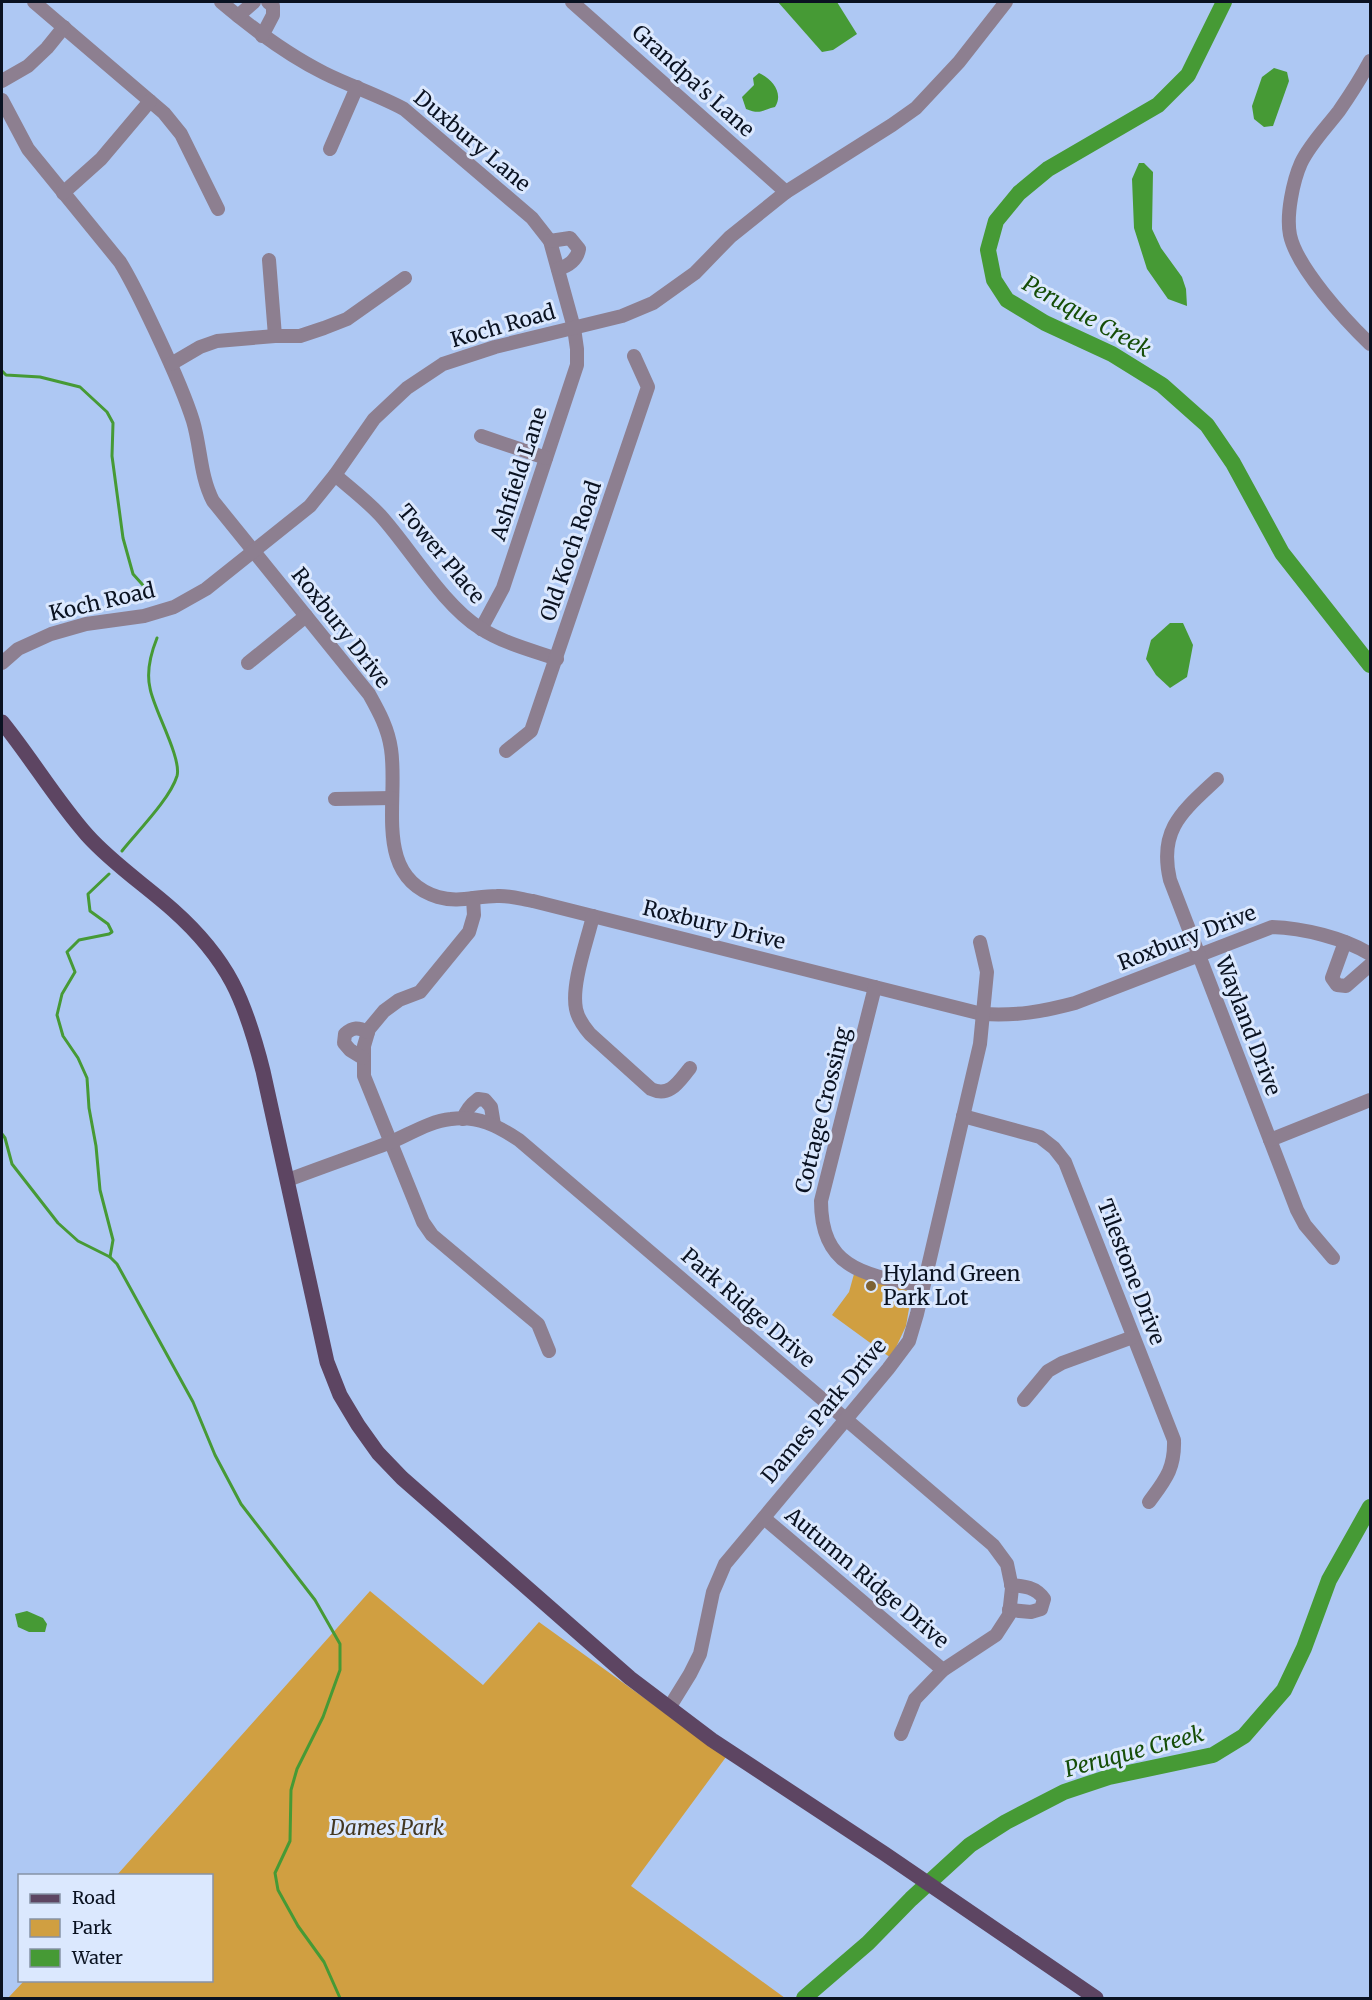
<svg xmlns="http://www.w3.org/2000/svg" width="1372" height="2000" font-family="Merriweather,serif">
<rect width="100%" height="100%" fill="#aec8f3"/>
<g fill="#d09f41">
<path d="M854,1274L906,1289L911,1297L906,1326L891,1358L832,1315L849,1292Z"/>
<path d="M370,1591L483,1685L539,1622L726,1757L631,1886L785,1998H8L24,1981L212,1980V1876L117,1875Z"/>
</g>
<g fill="#469a35">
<path d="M778,2H837L857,34L833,50L822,52Z"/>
<path d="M1274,68L1287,72L1289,81L1273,126L1264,127L1254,119L1252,106L1262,77Z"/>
<path d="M759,73C772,79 784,93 775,107C762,110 761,115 746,109L742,97L754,85L753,78Z"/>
<path d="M1139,163H1144L1153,172L1152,229L1161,248L1182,277L1186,289L1187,306L1168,299L1147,269L1134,228L1132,179Z"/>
<path d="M1170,623H1183L1193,645L1187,677L1170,688L1156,675L1146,659L1151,640Z"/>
<path d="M27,1611L43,1618L47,1624L45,1632H29L18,1627L15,1614Z"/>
</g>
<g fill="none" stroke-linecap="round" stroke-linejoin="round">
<g stroke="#469a35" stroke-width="3">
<path d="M2,371L6,375L40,377L80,387L107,412L113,423L112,456L123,538L133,574L150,593"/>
<path d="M122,851C137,832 170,799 177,776C182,758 153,708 150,688C146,671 151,653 157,638"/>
<path d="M109,874L88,894L90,911L108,924L112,932L109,934L79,940L67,952L75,972L62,994L57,1015L63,1036L78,1058L87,1078L89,1108L96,1146L100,1190L113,1240L110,1257"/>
<path d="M2,1134L5,1138L12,1164L58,1223L78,1241L110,1257L117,1264L193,1402L215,1455L241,1504L315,1600L340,1644V1670L323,1717L297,1769L291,1790L290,1841L275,1873L278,1890L298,1926L324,1962L340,1998"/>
</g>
<g stroke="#469a35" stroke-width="16">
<path d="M1224,2L1188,75L1158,105L1048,169L1019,193L996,221L988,250L994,280L1007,300L1045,323L1112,354L1162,385L1207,425L1233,463L1282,553L1370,665"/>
<path d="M804,1998L868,1943L911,1899L970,1845L1006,1822L1064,1792L1109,1777L1213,1755L1244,1736L1284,1690L1304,1648L1329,1580L1370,1507"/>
</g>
<g stroke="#8d7f90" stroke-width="14">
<path d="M34,2L164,113L181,134L218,209"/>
<path d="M221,2C253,29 286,54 324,73C350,86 378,95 404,109L532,218L550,241L574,328L577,349V365L503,588L481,629"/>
<path d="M572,2L786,192"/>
<path d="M238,16L254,2"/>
<path d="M262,36L273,15V6L268,2"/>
<path d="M1370,61C1361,78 1350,95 1339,111C1326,128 1310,144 1301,163C1293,181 1286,215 1290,235C1297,268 1346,321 1370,344"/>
<path d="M2,81L28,66L47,48L64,27"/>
<path d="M2,100L28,149L120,262C133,283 143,305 154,328C168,358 183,389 193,421C201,448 200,476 213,501L369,694C379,712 388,728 391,749C399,800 372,877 438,897C458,903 476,896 497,896C508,895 521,899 533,901L982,1014C1017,1016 1041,1012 1075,1003L1272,927C1303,928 1344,938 1370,954"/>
<path d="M330,149L357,87"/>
<path d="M63,193L101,159L150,101"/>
<path d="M550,241L570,238L579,249C577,260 568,266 558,269"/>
<path d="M269,260L275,336"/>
<path d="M171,364L200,347L217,341L275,336H300L324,328L347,319L405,278"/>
<path d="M481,436L546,458"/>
<path d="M335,475C350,488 366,500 380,515C410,548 443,605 480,628C503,643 531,650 557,659"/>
<path d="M2,663L18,649L51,634L86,624L144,616L174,607L206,589L310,506L335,475L374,419L407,388L443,364L495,347L622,316L653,303L695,273L730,237L786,192L892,125L916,108L959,62L1006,2"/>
<path d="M248,663L306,616"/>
<path d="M506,751L531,731L648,387L634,356"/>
<path d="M1217,779C1183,811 1158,829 1170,880L1297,1210L1305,1225L1333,1258"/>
<path d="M335,799L392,798"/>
<path d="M473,898L474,915L469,932L420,992L399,1000L384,1011L369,1029L364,1046V1076L423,1222L432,1235L538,1324L549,1351"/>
<path d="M593,916C587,942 571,984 576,1009C578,1019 584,1027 590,1034L651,1089C670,1098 679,1081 690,1068"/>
<path d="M1345,942L1332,978L1337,985L1346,986L1370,965"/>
<path d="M875,987L821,1201C821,1270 867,1275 922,1286"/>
<path d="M363,1058L350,1050L344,1043L345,1034C353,1027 358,1027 368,1032"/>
<path d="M963,1116L1040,1137L1054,1148L1065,1162L1174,1440C1175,1469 1165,1480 1149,1502"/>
<path d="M463,1119C466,1110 470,1105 478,1099L485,1100L491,1107L494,1125"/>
<path d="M1270,1140L1370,1100"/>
<path d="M288,1180C322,1167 357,1155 391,1142C410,1134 430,1121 451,1119C477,1115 498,1126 519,1140L993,1545L1007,1564L1012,1588L1009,1615L996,1635L943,1670L915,1699L901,1734"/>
<path d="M1024,1400L1048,1371L1062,1363L1133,1337"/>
<path d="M764,1518L943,1670"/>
<path d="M1009,1610L1031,1612L1041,1609L1044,1599C1036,1587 1024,1586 1011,1585"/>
<path d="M669,1708L690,1674L700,1654L713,1592L725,1564L888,1369L909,1341L917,1314L980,1044L987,972L980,942"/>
</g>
<path stroke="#5d4562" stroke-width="15" d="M2,722C32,759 56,800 87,835C113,864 145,885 173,910C229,960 245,1000 263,1071L327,1362L340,1395L358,1425L378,1453L402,1478L630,1678L712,1740L885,1854L1096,1998"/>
</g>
<circle fill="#7d6234" stroke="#dbe8fe" stroke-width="2" cx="871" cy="1286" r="6"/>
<g text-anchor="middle" stroke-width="6" stroke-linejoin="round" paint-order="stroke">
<g font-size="21" fill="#0a1221" stroke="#dbe8fe">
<text transform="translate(693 81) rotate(42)" y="7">Grandpa's Lane</text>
<text transform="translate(472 141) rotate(40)" y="7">Duxbury Lane</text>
<text transform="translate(503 326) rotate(-16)" y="7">Koch Road</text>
<text transform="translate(519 474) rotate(-72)" y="7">Ashfield Lane</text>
<text transform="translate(571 551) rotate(-71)" y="7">Old Koch Road</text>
<text transform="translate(441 554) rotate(50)" y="7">Tower Place</text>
<text transform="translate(102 602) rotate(-13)" y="7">Koch Road</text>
<text transform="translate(341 628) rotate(52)" y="7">Roxbury Drive</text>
<text transform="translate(714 925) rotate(14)" y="7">Roxbury Drive</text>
<text transform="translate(1187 938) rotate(-21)" y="7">Roxbury Drive</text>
<text transform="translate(1248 1026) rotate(69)" y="7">Wayland Drive</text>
<text transform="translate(823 1110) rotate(-76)" y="7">Cottage Crossing</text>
<text transform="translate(1131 1272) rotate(69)" y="7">Tilestone Drive</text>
<text transform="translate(748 1308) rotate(41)" y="7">Park Ridge Drive</text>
<text transform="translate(824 1411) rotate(-50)" y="7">Dames Park Drive</text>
<text transform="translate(867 1578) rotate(40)" y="7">Autumn Ridge Drive</text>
</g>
<g font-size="21" fill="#0a1221" stroke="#dbe8fe" text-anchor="start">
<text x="883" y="1281">Hyland Green<tspan x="883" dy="24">Park Lot</tspan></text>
</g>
<g font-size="21" font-style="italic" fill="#443822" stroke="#dbe8fe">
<text x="387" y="1835">Dames Park</text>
</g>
<g font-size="22" font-style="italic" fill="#164e08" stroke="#dbe8fe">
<text transform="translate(1087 316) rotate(29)" y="8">Peruque Creek</text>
<text transform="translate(1134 1751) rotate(-15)" y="8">Peruque Creek</text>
</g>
</g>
<rect width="1372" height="2000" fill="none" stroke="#0a1221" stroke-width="6"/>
<rect x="18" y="1874" width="195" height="108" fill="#dbe8fe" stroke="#8792a6" stroke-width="1.5"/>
<rect x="30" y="1894" width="30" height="9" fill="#5d4562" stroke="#8792a6" stroke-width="1.5"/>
<text x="72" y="1904" font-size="18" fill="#0a1221">Road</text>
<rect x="30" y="1919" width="30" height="18" fill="#d09f41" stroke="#8792a6" stroke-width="1.5"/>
<text x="72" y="1934" font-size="18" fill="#0a1221">Park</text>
<rect x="30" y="1949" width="30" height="18" fill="#469a35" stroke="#8792a6" stroke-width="1.5"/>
<text x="72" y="1964" font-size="18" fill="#0a1221">Water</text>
</svg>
